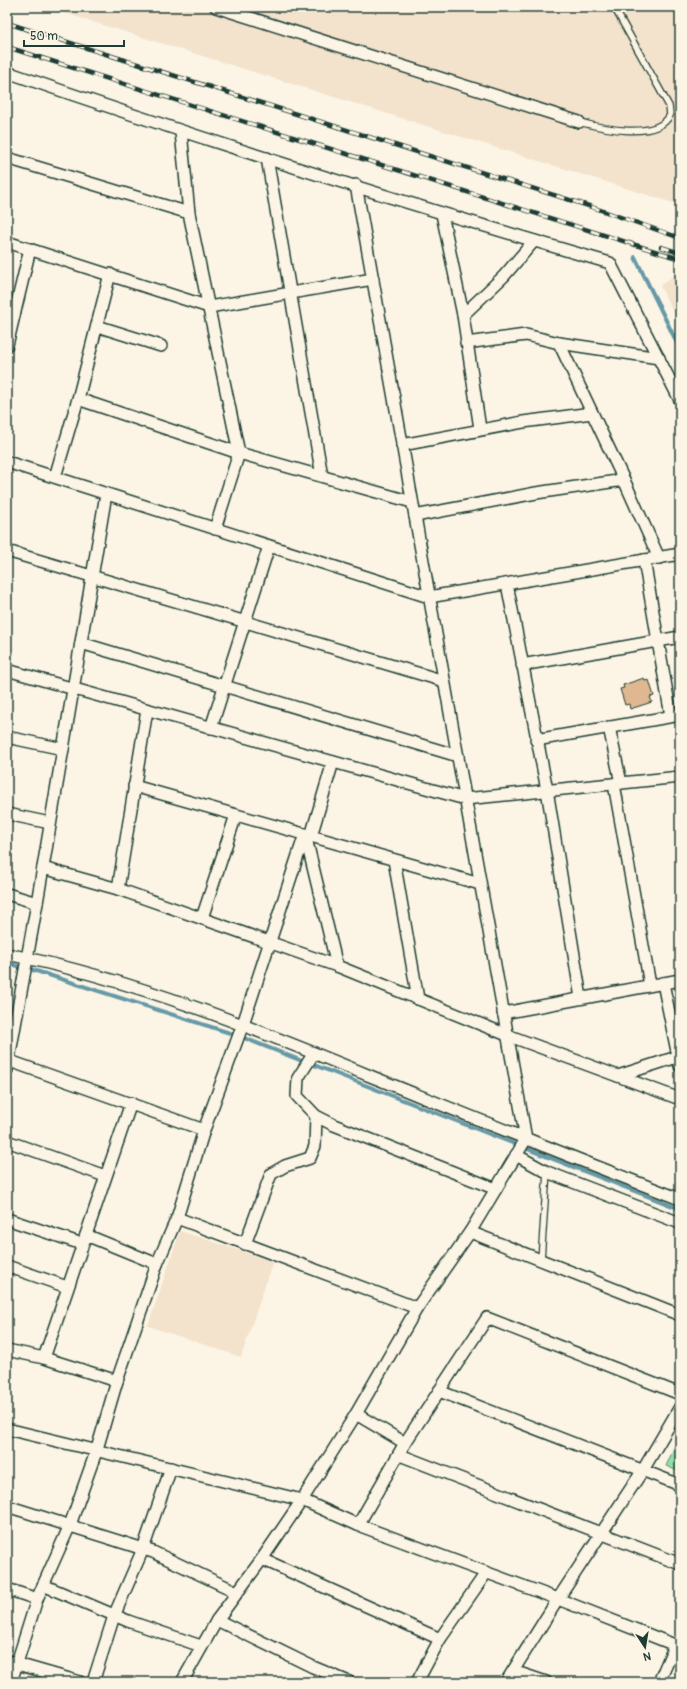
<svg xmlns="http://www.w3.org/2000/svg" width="687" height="1689" font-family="Pangolin,sans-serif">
<rect width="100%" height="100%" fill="#fcf5e5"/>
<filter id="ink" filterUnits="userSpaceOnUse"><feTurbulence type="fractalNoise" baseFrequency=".025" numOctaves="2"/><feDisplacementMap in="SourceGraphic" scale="8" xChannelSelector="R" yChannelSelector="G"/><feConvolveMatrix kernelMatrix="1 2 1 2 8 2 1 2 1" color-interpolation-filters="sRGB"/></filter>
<g filter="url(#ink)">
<g fill="#f3e2cc">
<path d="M45,7H680V205Z"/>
<path d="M674,275L680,278V326L660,286Z"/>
<path d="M180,1231L273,1261L241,1357L148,1326Z"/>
</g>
<path fill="#96dca9" stroke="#5a8c6e" d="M680,1434V1472L666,1466Z"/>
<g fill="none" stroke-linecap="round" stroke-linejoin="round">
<g stroke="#6699a8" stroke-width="4">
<path d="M635,257L680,349"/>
<path d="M7,963L18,966"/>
<path d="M33,970L233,1034"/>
<path d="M244,1038L302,1061"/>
<path d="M314,1065L680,1209"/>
</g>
</g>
<path fill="#dfb790" stroke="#1f3d34" d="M644,678L645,681L649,680L654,696L650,697L652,702L630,709L629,704L625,705L620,689L624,688L623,685Z"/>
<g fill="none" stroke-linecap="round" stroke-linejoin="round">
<g stroke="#1f3d34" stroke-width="8">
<g id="lane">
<path d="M579,122C601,128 657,141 670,115L669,106L614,7"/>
<path d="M541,1260L547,1172"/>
</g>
</g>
<g stroke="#1f3d34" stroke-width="14">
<g id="street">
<path d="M216,7L579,122"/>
<path d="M7,72C206,141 407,204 610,263L680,400"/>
<path d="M181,132L189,213L239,453L215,529"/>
<path d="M7,158L189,213"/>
<path d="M267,158L322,476"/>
<path d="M442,214L463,315L480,429"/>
<path d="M7,242L209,307L373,279"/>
<path d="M463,315L504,276L534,241"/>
<path d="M97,326L161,346"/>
<path d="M466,343L526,335L559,343L659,358"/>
<path d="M559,343L624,480L659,558"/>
<path d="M7,345L30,249"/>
<path d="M78,399L239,453L412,502"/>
<path d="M402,445L523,422L592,413"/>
<path d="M7,462L429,597L680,554"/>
<path d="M55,477L78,399L110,274"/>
<path d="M415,516L536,493L624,480"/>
<path d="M7,551L444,681"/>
<path d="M644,560L671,716"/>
<path d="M507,584L547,790L581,998"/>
<path d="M81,643L458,756"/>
<path d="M522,665L680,637"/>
<path d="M7,670L465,799L680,777"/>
<path d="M609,727L621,783"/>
<path d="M211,728L269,546"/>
<path d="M7,737L63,749"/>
<path d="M536,740L680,715"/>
<path d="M614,784L650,985"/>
<path d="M134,786L480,884"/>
<path d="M7,814L50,823"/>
<path d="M305,834L337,966"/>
<path d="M311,836L333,762"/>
<path d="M394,860L418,999"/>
<path d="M43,868L118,889L337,966L507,1035L680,1099"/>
<path d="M118,889L147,710"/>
<path d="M7,894L37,903"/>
<path d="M202,918L236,815"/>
<path d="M7,954C134,979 256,1029 375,1078C477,1119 578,1160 680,1199"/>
<path d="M663,983L680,1066"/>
<path d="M503,1013L680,980"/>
<path d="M314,1053L298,1078L297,1096L316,1116L334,1125L496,1189"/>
<path d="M7,1060L204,1130"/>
<path d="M7,1070L37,903L106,494"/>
<path d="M618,1076L680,1056"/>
<path d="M7,1141L105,1176"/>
<path d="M516,1155L547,1172L680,1223"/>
<path d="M177,1218L417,1308"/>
<path d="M7,1219L82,1244"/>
<path d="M470,1232L680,1315"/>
<path d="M86,1235L157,1264"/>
<path d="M245,1244L271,1174L285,1166L310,1158L315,1146L316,1116"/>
<path d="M7,1266L67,1287"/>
<path d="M7,1350L44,1358L117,1381"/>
<path d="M44,1358L131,1103"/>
<path d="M439,1391L680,1485"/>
<path d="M356,1414L405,1443"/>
<path d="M7,1429L302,1500L358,1525L558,1599L680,1647"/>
<path d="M400,1455L680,1564"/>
<path d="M7,1506L153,1552L237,1592"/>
<path d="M358,1525L405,1443L487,1318L680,1394"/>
<path d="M262,1559L440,1639"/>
<path d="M43,1585L128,1621L201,1646"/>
<path d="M7,1589L37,1599"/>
<path d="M217,1620L313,1667L349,1682"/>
<path d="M7,1661L80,1682"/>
<path d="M513,1671L546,1682"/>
<path d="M11,1682L37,1599L70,1525L97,1449L117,1381L157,1264L177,1218L204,1130L243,1024L305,834"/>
<path d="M93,1682L114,1616L143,1549L171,1468"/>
<path d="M182,1682L217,1620L262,1559L302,1500L356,1414L417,1308L470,1232L526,1139L356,185"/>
<path d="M417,1682L440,1639L486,1573"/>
<path d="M506,1682L558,1599L643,1470L680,1407"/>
<path d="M659,1682L675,1645"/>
</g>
</g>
<use href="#lane" stroke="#fcf5e5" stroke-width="5.5"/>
<use href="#street" stroke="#fcf5e5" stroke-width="11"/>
<g stroke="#1f3d34" stroke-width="4.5">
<g id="rail">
<path d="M7,23L592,207L680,238"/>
<path d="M7,47L680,259"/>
<path d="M661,247L680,253"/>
</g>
</g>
<use href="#rail" stroke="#fcf5e5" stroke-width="3" stroke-dasharray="9" stroke-linecap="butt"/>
</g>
</g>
<rect width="687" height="1689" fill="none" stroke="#fcf5e5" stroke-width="24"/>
<rect x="12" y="12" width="663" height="1665" fill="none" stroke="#1f3d34" stroke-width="1.5" filter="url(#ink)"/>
<g transform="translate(645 1647) rotate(168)" stroke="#fcf5e5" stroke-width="3" paint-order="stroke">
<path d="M0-3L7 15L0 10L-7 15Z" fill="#1f3d34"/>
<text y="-6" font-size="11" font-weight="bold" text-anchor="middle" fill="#1f3d34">N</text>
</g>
<path d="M24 40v6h100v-6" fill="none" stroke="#1f3d34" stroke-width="2"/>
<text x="30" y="40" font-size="12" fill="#1f3d34" stroke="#fcf5e5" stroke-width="3" paint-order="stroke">50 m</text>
</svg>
